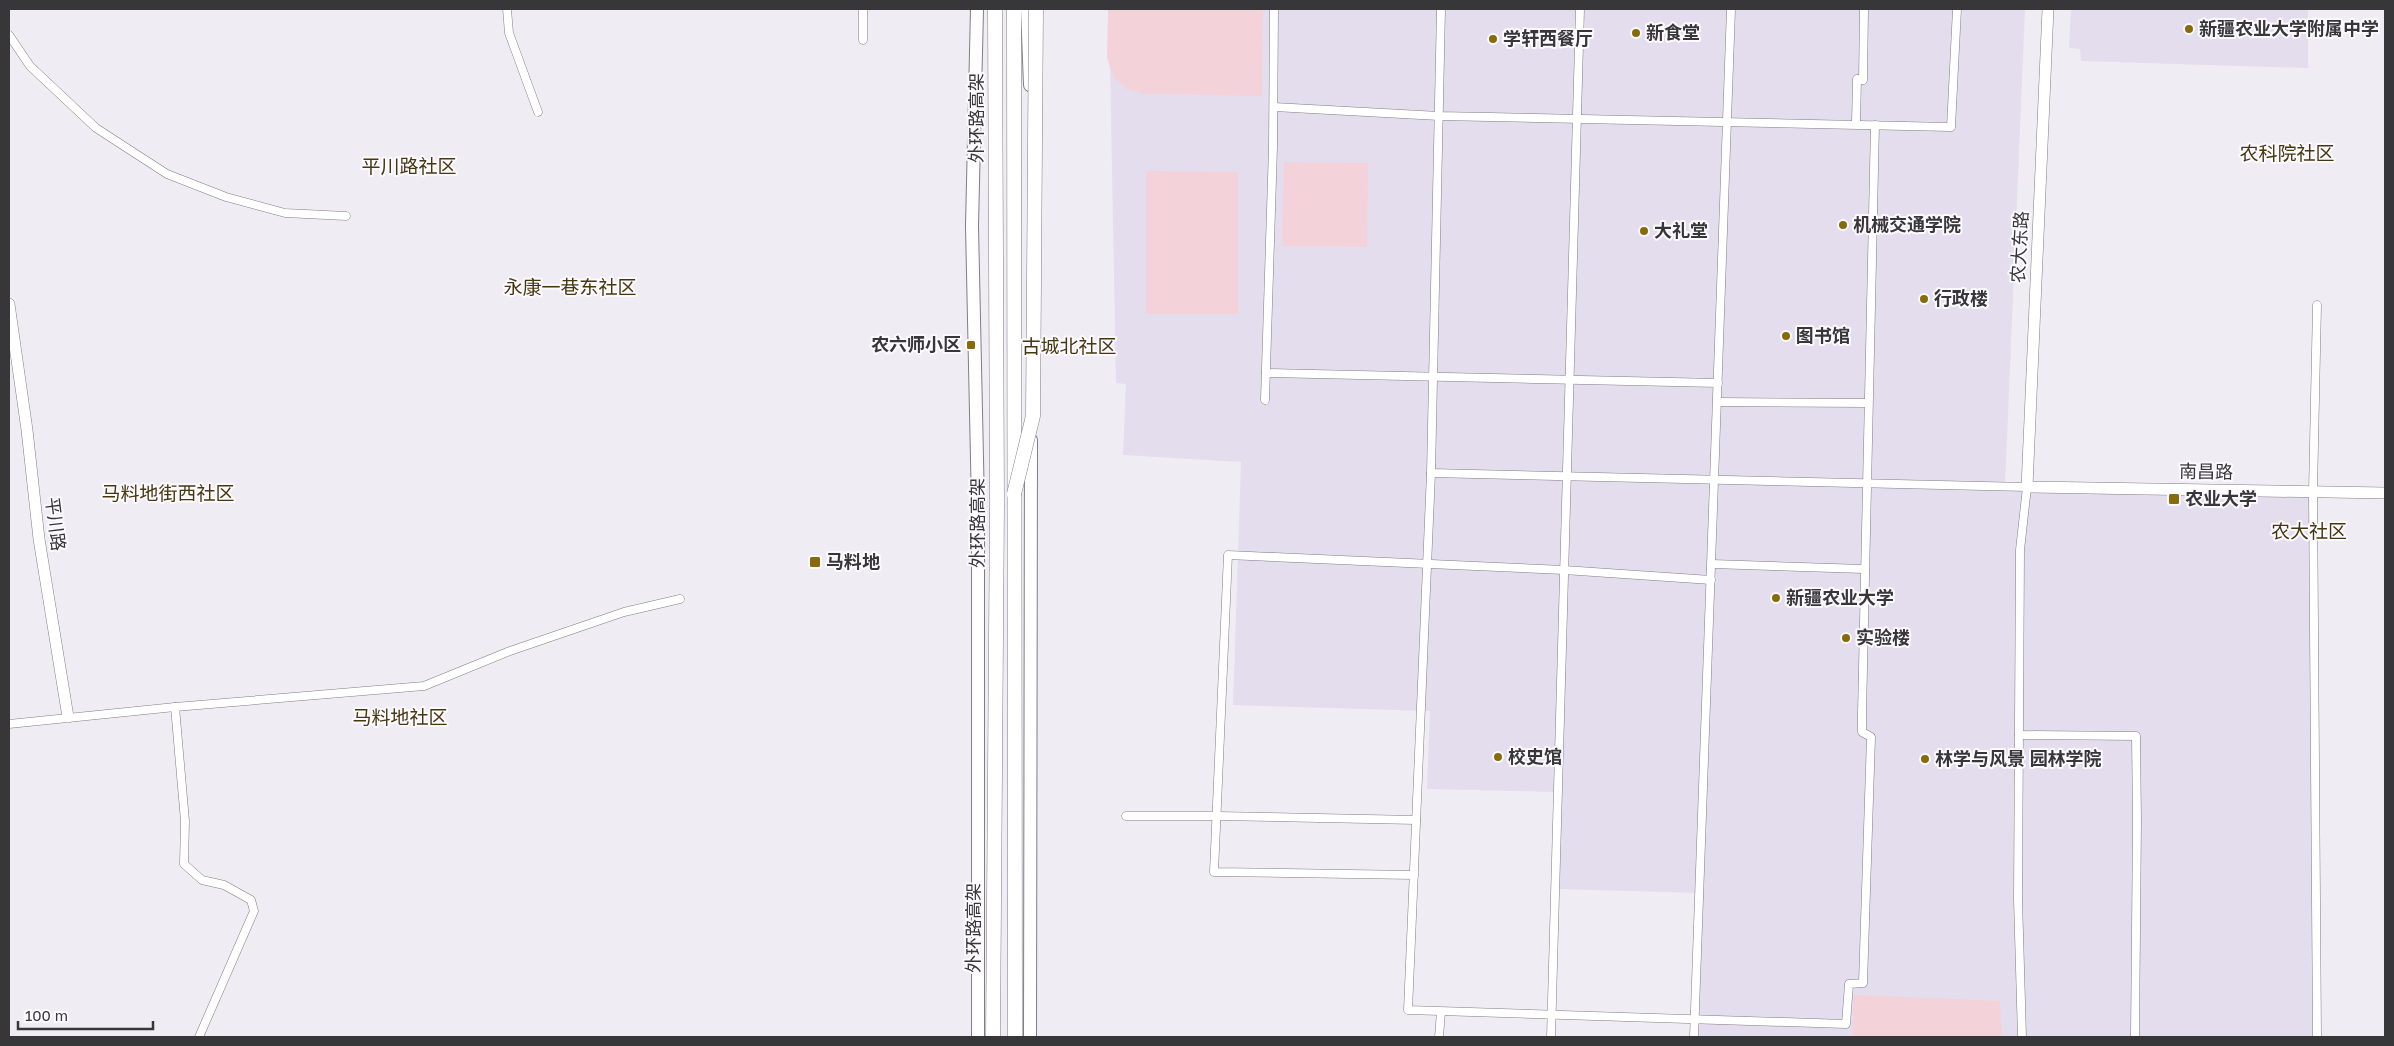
<svg xmlns="http://www.w3.org/2000/svg" width="2394" height="1046" font-family="'Golos Text','Noto Sans SC',sans-serif">
<rect width="100%" height="100%" fill="#f0ecf4"/>
<g fill="#e4dded">
<path d="M1109,9H2025L2005,487L2313,491L2320,1037H1694L1700,893L1556,889L1559,792L1427,789L1430,711L1233,705L1241,462L1123,455L1126,384L1116,383Z"/>
<path d="M2071,9H2308V68L2081,61L2080,49L2069,48Z"/>
</g>
<g fill="#f4d2da">
<path d="M1108,9H1263L1262,96L1145,94L1126,89L1113,76L1107,58Z"/>
<path d="M1284,162L1368,163L1367,247L1282,246Z"/>
<path d="M1146,171L1238,172V314H1146Z"/>
<path d="M1854,995L2000,1001L2002,1037H1852Z"/>
</g>
<g fill="none" stroke-linecap="round" stroke-linejoin="round">
<g stroke="#807d84" stroke-width="9">
<g id="street">
<path d="M507,9L509,33L538,112"/>
<path d="M863,9V40"/>
<path d="M1441,9L1431,473L1408,1010L1846,1024L1849,984L1863,983L1871,737L1862,732V713L1875,125"/>
<path d="M9,35L30,66L96,128L167,174L226,197L285,213L346,216"/>
<path d="M1274,107L1439,116L1951,127L1957,9"/>
<path d="M1856,124L1857,79L1863,80L1864,9"/>
<path d="M2317,305L2313,491L2317,1037"/>
<path d="M1266,373L1718,383"/>
<path d="M1265,400L1273,147L1274,9"/>
<path d="M1718,402L1868,403"/>
<path d="M1431,473L2027,487L2020,550L2018,899L2022,1037"/>
<path d="M1712,564L1864,569"/>
<path d="M175,707L185,821L184,864L202,880L224,885L251,900L254,911L199,1037"/>
<path d="M9,724L175,707L424,686L510,651L624,612L680,599"/>
<path d="M2019,735L2136,736L2137,821L2135,1037"/>
<path d="M1126,816H1217L1416,820"/>
<path d="M1414,875L1214,872L1228,555L1564,570L1711,580"/>
<path d="M1439,1037L1441,1012"/>
<path d="M1551,1037L1580,9"/>
<path d="M1694,1037L1731,9"/>
</g>
</g>
<g stroke="#807d84" stroke-width="12">
<g id="secondary">
<path d="M2048,9L2027,487L2385,493"/>
<path d="M9,304L27,430L39,539L68,717"/>
</g>
</g>
<g stroke="#807d84" stroke-width="14">
<g id="primary">
<path d="M977,9L972,226L978,505V1037"/>
<path d="M1027,9L1030,85"/>
<path d="M1030,1037L1031,440"/>
</g>
</g>
<g stroke="#807d84" stroke-width="15">
<g id="highway">
<path d="M1014,9L1015,1037"/>
<path d="M993,1037L997,505L995,9"/>
</g>
</g>
<use href="#street" stroke="#fff" stroke-width="8"/>
<use href="#secondary" stroke="#fff" stroke-width="11"/>
<use href="#primary" stroke="#fff" stroke-width="12"/>
<use href="#highway" stroke="#fff" stroke-width="14"/>
<g stroke="#807d84" stroke-width="15" stroke-linecap="butt">
<path id="highway-bridge" d="M1014,494L1033,416L1036,9"/>
</g>
<use href="#highway-bridge" stroke="#fff" stroke-width="14"/>
</g>
<g fill="#886b09" stroke="#fcfaff" stroke-width="2">
<circle cx="2189" cy="29" r="5"/>
<circle cx="1636" cy="33" r="5"/>
<circle cx="1493" cy="39" r="5"/>
<circle cx="1843" cy="225" r="5"/>
<circle cx="1644" cy="231" r="5"/>
<circle cx="1924" cy="299" r="5"/>
<circle cx="1786" cy="336" r="5"/>
<rect x="966" y="340" width="10" height="10" rx="2.5"/>
<rect x="2168" y="493" width="12" height="12" rx="2.5"/>
<rect x="809" y="556" width="12" height="12" rx="2.5"/>
<circle cx="1776" cy="598" r="5"/>
<circle cx="1846" cy="638" r="5"/>
<circle cx="1498" cy="757" r="5"/>
<circle cx="1925" cy="759" r="5"/>
</g>
<g text-anchor="middle" stroke-width="4" stroke-linejoin="round" paint-order="stroke">
<g font-size="18" font-weight="bold" fill="#373639" stroke="#fcfaff" text-anchor="start">
<text x="2199" y="35">新疆农业大学附属中学</text>
<text x="1646" y="39">新食堂</text>
<text x="1503" y="45">学轩西餐厅</text>
<text x="1853" y="231">机械交通学院</text>
<text x="1654" y="237">大礼堂</text>
<text x="1934" y="305">行政楼</text>
<text x="1796" y="342">图书馆</text>
<text x="961" y="351" text-anchor="end">农六师小区</text>
<text x="2185" y="505">农业大学</text>
<text x="826" y="568">马料地</text>
<text x="1786" y="604">新疆农业大学</text>
<text x="1856" y="644">实验楼</text>
<text x="1508" y="763">校史馆</text>
<text x="1935" y="765">林学与风景 园林学院</text>
</g>
<g font-size="18" fill="#373639" stroke="#fcfaff">
<text transform="translate(977 118) rotate(-90)" y="6">外环路高架</text>
<text transform="translate(2020 247) rotate(-87)" y="6">农大东路</text>
<text transform="translate(2206 472) rotate(1)" y="6">南昌路</text>
<text transform="translate(978 523) rotate(-90)" y="6">外环路高架</text>
<text transform="translate(55 524) rotate(83)" y="6">平川路</text>
<text transform="translate(974 928) rotate(-90)" y="6">外环路高架</text>
</g>
<g font-size="19" fill="#46370e" stroke="#fcfaff">
<text x="2287" y="160">农科院社区</text>
<text x="409" y="173">平川路社区</text>
<text x="570" y="294">永康一巷东社区</text>
<text x="1069" y="353">古城北社区</text>
<text x="168" y="500">马料地街西社区</text>
<text x="2309" y="538">农大社区</text>
<text x="400" y="724">马料地社区</text>
</g>
</g>
<rect width="2394" height="1046" fill="none" stroke="#373639" stroke-width="20"/>
<path d="M18 1021v8h135v-8" fill="none" stroke="#373639" stroke-width="2.5"/>
<text x="25" y="1021" font-size="15" fill="#373639" stroke="#fcfaff" stroke-width="4" paint-order="stroke">100 m</text>
</svg>
